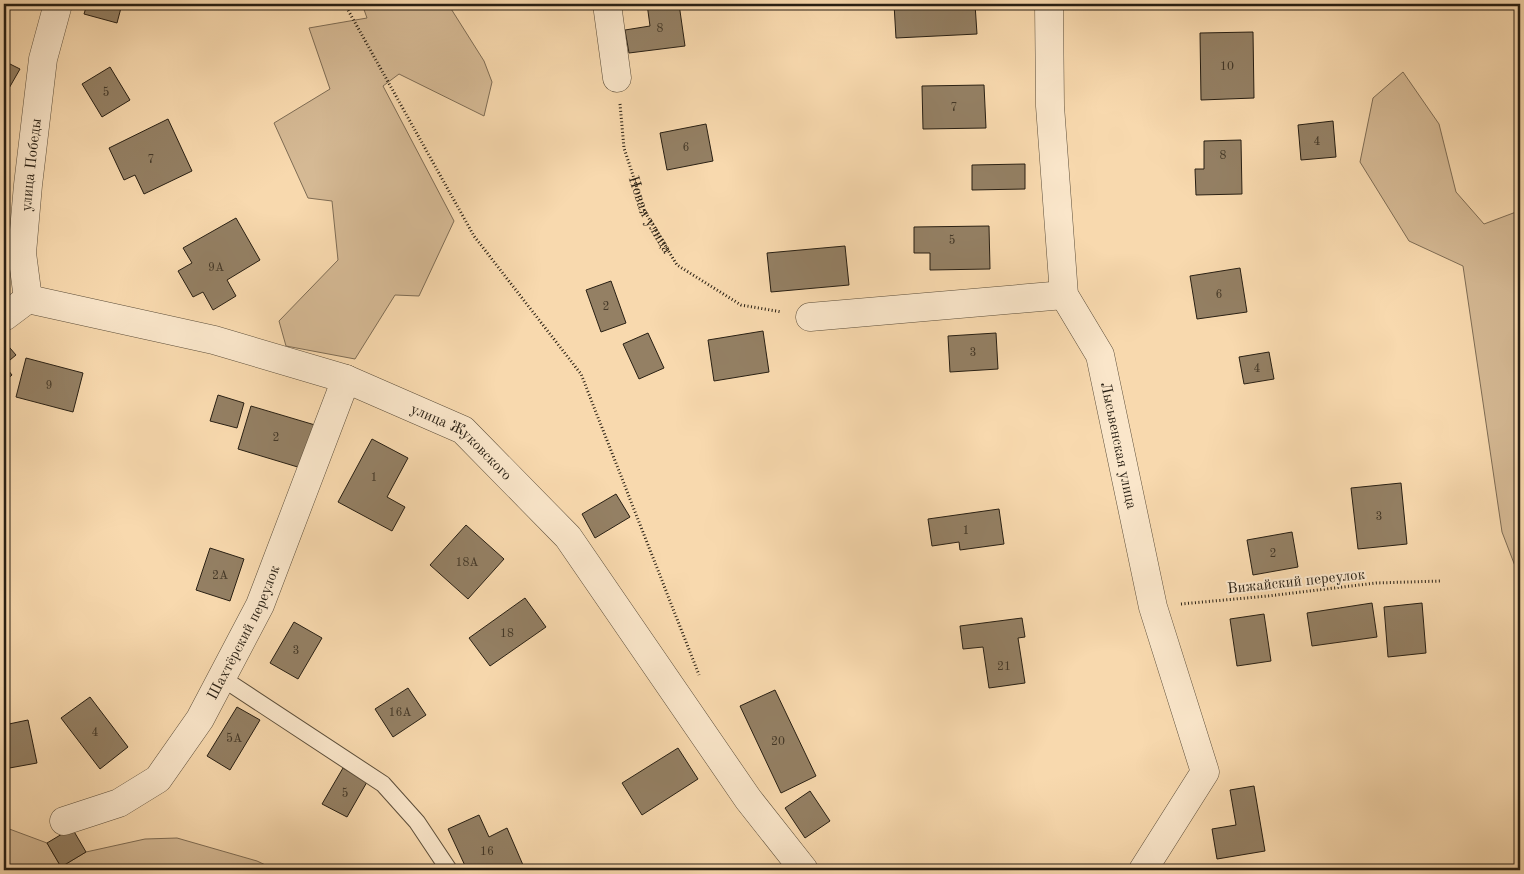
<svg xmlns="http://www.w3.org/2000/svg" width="1524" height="874" font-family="'Old Standard TT',serif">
<rect width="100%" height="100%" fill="#f8d9ae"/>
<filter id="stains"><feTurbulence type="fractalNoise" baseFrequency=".004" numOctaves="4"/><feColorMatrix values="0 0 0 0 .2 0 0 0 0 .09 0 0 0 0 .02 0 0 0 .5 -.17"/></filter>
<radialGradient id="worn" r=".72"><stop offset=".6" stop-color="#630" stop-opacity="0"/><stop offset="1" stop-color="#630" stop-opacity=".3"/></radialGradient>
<g fill="#d5b994" stroke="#7e6c54">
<path d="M362,4H448L484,61L492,82L484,116L399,74L383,86L454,221L419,296L395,295L355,359L286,346L279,321L338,260L332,201L308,198L274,123L330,89L309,28L367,18Z"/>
<path d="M1403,72L1439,124L1456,192L1484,224L1516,212L1520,213V579L1502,532L1463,266L1409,241L1360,162L1373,98Z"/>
<path d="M4,827L47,843L61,867L86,852L145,839L177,838L257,861L276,870H4Z"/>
</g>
<g fill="#948064" stroke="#281f13">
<path d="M87,4H122L117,23L84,14Z"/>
<path d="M647,4H679L685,46L629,53L625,30L650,26Z"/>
<path d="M894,4H975L977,34L896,38Z"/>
<path d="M1253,32L1254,98L1201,100L1200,33Z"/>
<path d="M4,61L20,69L4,97Z"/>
<path d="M110,67L130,100L102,117L82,84Z"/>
<path d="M984,85L986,128L923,129L922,86Z"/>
<path d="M168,119L192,171L144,194L135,175L124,180L109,148Z"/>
<path d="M1333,121L1336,157L1301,160L1298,125Z"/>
<path d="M706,124L713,161L667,170L660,133Z"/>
<path d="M1241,140L1242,194L1196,195L1195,169H1204V141Z"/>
<path d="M1025,164V189L972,190V165Z"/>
<path d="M236,218L260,260L227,280L236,296L213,310L203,292L193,297L178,271L192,263L183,248Z"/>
<path d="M989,226L990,269L930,270V253H914V227Z"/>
<path d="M845,246L849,285L771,292L767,253Z"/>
<path d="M1240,268L1247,312L1197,319L1190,276Z"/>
<path d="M611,281L626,323L601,332L586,290Z"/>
<path d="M763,331L769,372L714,381L708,340Z"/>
<path d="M648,333L664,368L639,379L623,344Z"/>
<path d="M996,333L998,369L950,372L948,336Z"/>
<path d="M4,341L16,355L4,365L12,375L4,382Z"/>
<path d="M1269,352L1274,379L1244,384L1239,357Z"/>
<path d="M26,358L83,373L73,412L16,397Z"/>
<path d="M218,395L244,403L237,428L210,421Z"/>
<path d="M251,406L315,425L301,468L238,449Z"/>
<path d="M372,439L408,458L387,497L405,507L392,531L338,502Z"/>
<path d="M1401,483L1407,544L1358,549L1351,488Z"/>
<path d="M616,494L630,517L595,538L582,514Z"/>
<path d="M999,509L1004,544L960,550L959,542L932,546L928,519Z"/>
<path d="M466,525L504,559L468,599L430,565Z"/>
<path d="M1292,532L1298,567L1253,575L1247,540Z"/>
<path d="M210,548L244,559L230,601L196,590Z"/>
<path d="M525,598L546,627L490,666L469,638Z"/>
<path d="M1372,603L1377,637L1312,646L1307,613Z"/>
<path d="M1422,603L1426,653L1388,657L1384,607Z"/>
<path d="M1264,614L1271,661L1237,666L1230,619Z"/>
<path d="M1022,618L1025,637L1018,638L1025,683L989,688L983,647L963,649L960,626Z"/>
<path d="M294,622L322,638L298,679L270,663Z"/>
<path d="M408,688L426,715L393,737L375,709Z"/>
<path d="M775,690L816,776L781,793L740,706Z"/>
<path d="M90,697L128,747L100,769L61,718Z"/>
<path d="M237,707L260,720L230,770L207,756Z"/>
<path d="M28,720L37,763L4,769V725Z"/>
<path d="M678,748L698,779L642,815L622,783Z"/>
<path d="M343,768L367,782L347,817L322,804Z"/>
<path d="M1254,786L1265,851L1217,859L1212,829L1236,825L1230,790Z"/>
<path d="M810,791L830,821L805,838L785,808Z"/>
<path d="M479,815L489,837L507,828L523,865L510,870H467L448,829Z"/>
<path d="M72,828L86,852L61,867L47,843Z"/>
</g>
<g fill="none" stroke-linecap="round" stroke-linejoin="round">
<g stroke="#5c4e3a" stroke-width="18">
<path id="service" d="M222,678L383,784L417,822L449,870"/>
</g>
<g stroke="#5c4e3a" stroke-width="29">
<g id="minor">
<path d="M607,4L617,78"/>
<path id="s2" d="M1049,4L1050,106L1064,295L1100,355L1153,607L1205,772L1143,870"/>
<path id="s3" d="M28,299L214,340L346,379L463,430L568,537L748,799L804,870"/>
<path id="s4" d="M28,299L22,253L28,185L43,59L58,4"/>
<path d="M4,317L28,299"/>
<path d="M810,317L1064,295"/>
<path id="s5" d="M64,821L119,803L158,779L200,719L260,605L346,379"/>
</g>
</g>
<g stroke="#281f13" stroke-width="3" stroke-dasharray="1 2.5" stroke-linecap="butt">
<path d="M345,4L348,10L474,236L581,374L699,675"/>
<path id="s1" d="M620,104L624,148L645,212L677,265L741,305L782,312"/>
<path d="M1181,604L1268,596L1376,583L1441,581"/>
</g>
<use href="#service" stroke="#fae6ca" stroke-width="16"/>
<use href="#minor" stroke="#fae6ca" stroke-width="28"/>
</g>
<g text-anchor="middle" stroke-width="4" stroke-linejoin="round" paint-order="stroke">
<g font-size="12" fill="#433727">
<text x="660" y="32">8</text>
<text x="1227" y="70">10</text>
<text x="106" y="96">5</text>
<text x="954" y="111">7</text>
<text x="1317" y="145">4</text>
<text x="686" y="151">6</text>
<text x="1223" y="159">8</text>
<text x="151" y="163">7</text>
<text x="952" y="244">5</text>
<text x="216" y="271">9А</text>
<text x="1219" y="298">6</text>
<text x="606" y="310">2</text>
<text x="973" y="356">3</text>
<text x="1257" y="372">4</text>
<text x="49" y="389">9</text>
<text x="276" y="441">2</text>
<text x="374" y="481">1</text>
<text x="1379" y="520">3</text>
<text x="966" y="534">1</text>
<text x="1273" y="557">2</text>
<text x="467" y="566">18А</text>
<text x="220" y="579">2А</text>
<text x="507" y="637">18</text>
<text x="296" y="654">3</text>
<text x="1004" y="670">21</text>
<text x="400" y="716">16А</text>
<text x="95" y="736">4</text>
<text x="234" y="742">5А</text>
<text x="778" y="745">20</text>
<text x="345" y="797">5</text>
<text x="487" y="855">16</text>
</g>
<g font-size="15" fill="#281f13" stroke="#fae6ca">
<text dy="5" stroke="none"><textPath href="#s4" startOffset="135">улица Победы</textPath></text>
<text dy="5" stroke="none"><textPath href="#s1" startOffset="116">Новая улица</textPath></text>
<text dy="5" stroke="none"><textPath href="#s3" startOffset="461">улица Жуковского</textPath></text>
<text dy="5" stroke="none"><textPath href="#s2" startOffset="454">Лысьвенская улица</textPath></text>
<text transform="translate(1296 581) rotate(-6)" y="5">Вижайский переулок</text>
<text dy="5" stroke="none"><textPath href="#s5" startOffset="274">Шахтёрский переулок</textPath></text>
</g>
</g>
<rect width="1524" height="874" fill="none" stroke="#f8d9ae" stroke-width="20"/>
<rect x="5" y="5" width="1514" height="864" fill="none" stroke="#281f13" stroke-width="2.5"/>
<rect x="10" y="10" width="1504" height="854" fill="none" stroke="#281f13"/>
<rect width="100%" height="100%" filter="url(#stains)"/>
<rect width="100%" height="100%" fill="url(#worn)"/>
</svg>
